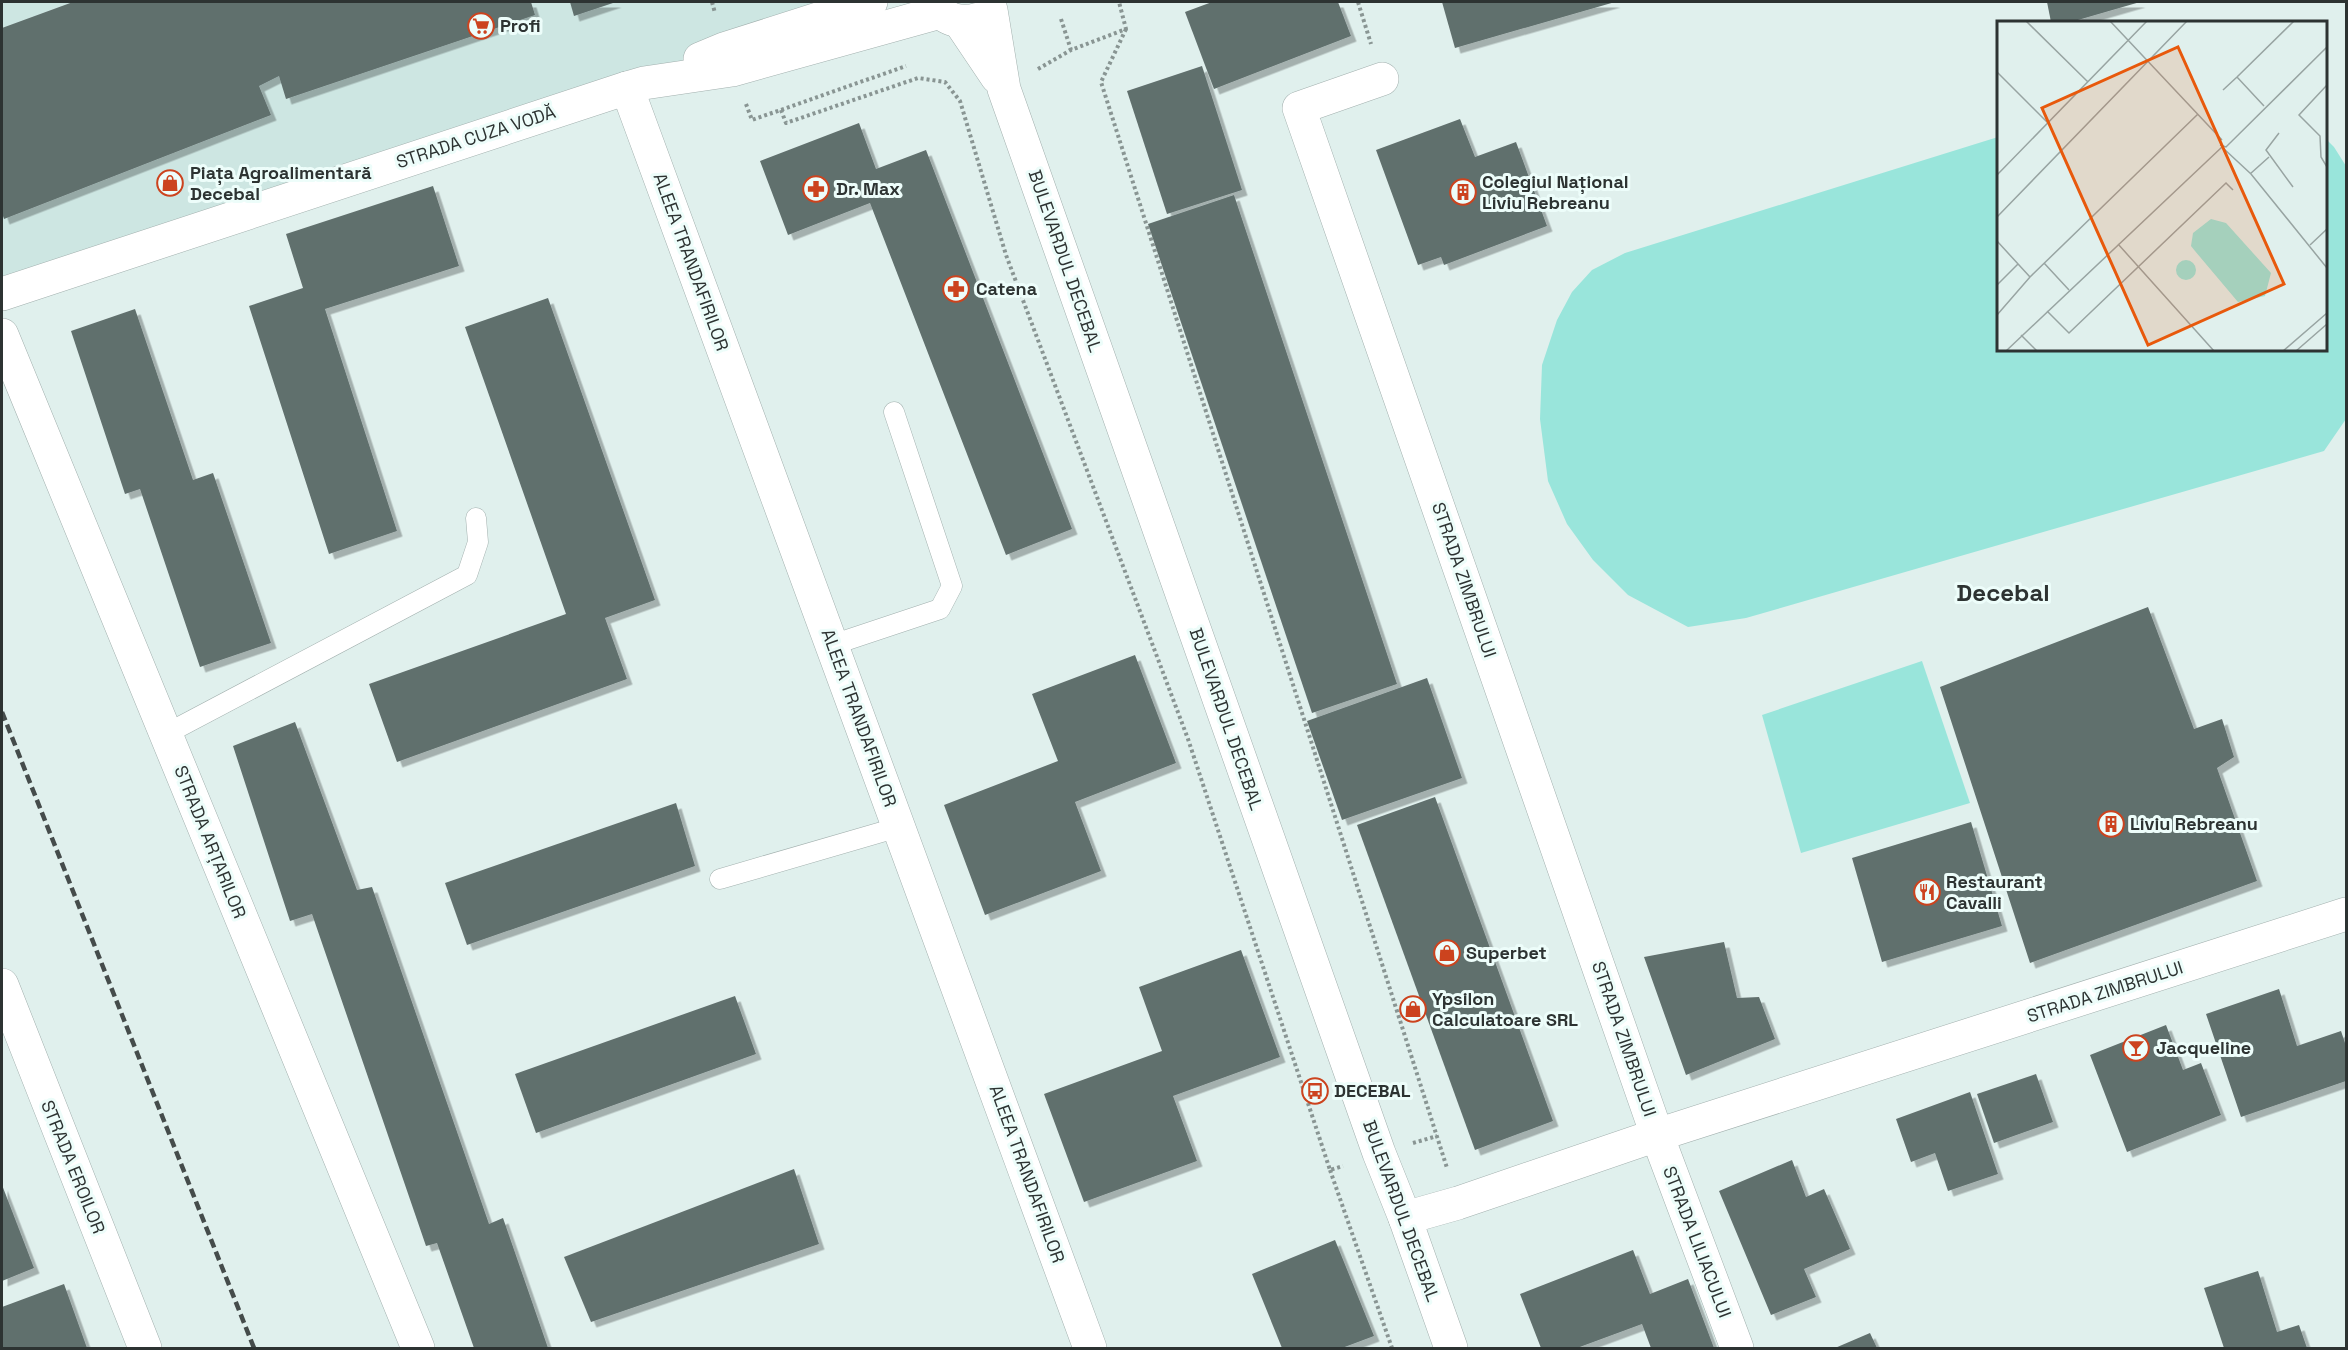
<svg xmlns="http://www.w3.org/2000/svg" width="2348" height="1350" font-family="'Space Grotesk',sans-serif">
<defs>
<filter id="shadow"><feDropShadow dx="5.5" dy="5.5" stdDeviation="0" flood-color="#0004"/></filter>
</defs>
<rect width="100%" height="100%" fill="#e0f0ed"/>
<path fill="#cde6e2" d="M2,2H817L627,88L2,294Z"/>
<g fill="#99e5db">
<path d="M1998,137V350H2326V139L2334,147L2346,166V419L2324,451L1746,618L1688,627L1628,595L1593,560L1567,524L1548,481L1540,419L1542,365L1557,320L1572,292L1592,270L1625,253Z"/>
<path d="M1922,661L1970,803L1801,853L1762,715Z"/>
</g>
<g fill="#616f6d" filter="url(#shadow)">
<path d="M73,2H531L535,15L286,99L279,76L259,86L271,115L4,219L2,213V28Z"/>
<path d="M570,2H616L574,16Z"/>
<path d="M1212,2H1338L1351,36L1214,89L1185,12Z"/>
<path d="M1442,2H1615L1455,48Z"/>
<path d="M2047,2H2140L2071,22H2051Z"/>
<path d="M1202,66L1242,190L1167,214L1127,91Z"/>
<path d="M1460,119L1475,157L1516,142L1547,226L1444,265L1441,257L1418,265L1376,150Z"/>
<path d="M859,123L876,169L926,150L1072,529L1006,555L870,203L788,235L760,161Z"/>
<path d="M433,186L459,266L325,309L397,531L329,554L249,306L303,288L286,234Z"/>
<path d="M1234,195L1397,684L1312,713L1148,224Z"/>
<path d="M548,298L655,600L605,618L627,679L397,762L369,684L566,614L465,327Z"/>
<path d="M135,309L193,480L213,473L271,643L200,667L140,489L125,494L71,331Z"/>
<path d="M2148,607L2194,729L2222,719L2234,757L2217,768L2257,881L2030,963L1940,687Z"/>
<path d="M1135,655L1176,763L1075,802L1101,871L985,915L944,805L1058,761L1032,694Z"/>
<path d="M1427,678L1462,778L1342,820L1307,721Z"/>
<path d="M295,722L357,890L372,887L489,1224L503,1218L548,1348H474L437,1243L426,1246L312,914L290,921L233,746Z"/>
<path d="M1435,797L1553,1121L1475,1150L1357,825Z"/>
<path d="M676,803L695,866L467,945L445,883Z"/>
<path d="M1971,822L2002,926L1882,962L1852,858Z"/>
<path d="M1724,942L1737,998L1759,997L1775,1039L1686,1075L1644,957Z"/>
<path d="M1241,950L1280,1057L1173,1096L1197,1161L1084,1202L1044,1094L1162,1051L1139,987Z"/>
<path d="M2279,989L2297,1046L2341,1031L2346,1046V1081L2241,1117L2206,1014Z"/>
<path d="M735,996L756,1054L536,1133L515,1074Z"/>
<path d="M2166,1025L2183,1070L2201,1063L2221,1115L2127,1152L2090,1055Z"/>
<path d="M2036,1074L2053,1122L1994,1143L1977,1094Z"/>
<path d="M1970,1092L1998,1174L1948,1191L1935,1153L1911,1162L1896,1119Z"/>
<path d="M1792,1160L1806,1197L1824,1189L1850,1249L1804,1269L1816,1297L1771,1315L1719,1191Z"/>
<path d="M794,1169L819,1244L591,1322L564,1257Z"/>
<path d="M2,1185L34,1268L2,1281Z"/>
<path d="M1335,1240L1374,1336L1342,1348H1282L1252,1274Z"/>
<path d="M1633,1250L1650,1294L1688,1279L1714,1348H1651L1642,1324L1577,1348H1541L1520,1294Z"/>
<path d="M2258,1271L2277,1332L2299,1325L2307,1348H2224L2204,1288Z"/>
<path d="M64,1284L87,1348H2V1307Z"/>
<path d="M1870,1333L1877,1348H1835Z"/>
</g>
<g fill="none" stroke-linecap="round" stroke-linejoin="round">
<g stroke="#a2b0ae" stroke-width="21">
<g id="service">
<path d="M832,645L940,609L952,586L894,412"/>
<path d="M166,734L467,575L478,542L476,518"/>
<path d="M720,879L899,827"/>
</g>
</g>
<g stroke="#a2b0ae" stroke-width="34">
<g id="minor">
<path d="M1382,79L1299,108L1657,1135L1737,1348"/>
<path d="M627,88L1090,1348"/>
<path d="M1405,1218L1458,1203L1657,1135L2346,914"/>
</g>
</g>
<g stroke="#a2b0ae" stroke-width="34">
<g id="tertiary">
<path d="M700,59L724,49L871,2"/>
<path d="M2,294L627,88L644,83L732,70L940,12"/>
<path d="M2,335L418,1348"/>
<path d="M2,985L145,1348"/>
</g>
</g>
<g stroke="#a2b0ae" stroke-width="34">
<g id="secondary">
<path d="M933,2C943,20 960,25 979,19"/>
<path d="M991,10L1004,89L1379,1153L1405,1218L1451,1348"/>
<path d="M960,22L997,77"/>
</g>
</g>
<g stroke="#899593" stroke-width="4" stroke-dasharray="3 3" stroke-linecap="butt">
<path d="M712,2L715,13"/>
<path d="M1358,2L1371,44"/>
<path d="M1061,19L1071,50"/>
<path d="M1126,29L1101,82L1447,1168"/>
<path d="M1038,69L1071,50L1126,29L1119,2"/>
<path d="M746,104L752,120L906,66"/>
<path d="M781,110L786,123L918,78L945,82L960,101L1006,255L1188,739L1330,1170L1343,1166"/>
<path d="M1413,1143L1437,1136"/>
<path d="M1330,1170L1392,1348"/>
</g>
<use href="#service" stroke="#fff" stroke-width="20"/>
<use href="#minor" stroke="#fff" stroke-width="33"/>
<use href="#tertiary" stroke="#fff" stroke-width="33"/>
<use href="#secondary" stroke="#fff" stroke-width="33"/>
<path stroke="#454c4b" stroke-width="4.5" stroke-dasharray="9 4.5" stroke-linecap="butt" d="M2,712L254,1348"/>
</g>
<defs>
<g id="supermarket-ring" transform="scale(1.35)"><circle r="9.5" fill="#edfdfa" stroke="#cc431e" stroke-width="1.5"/><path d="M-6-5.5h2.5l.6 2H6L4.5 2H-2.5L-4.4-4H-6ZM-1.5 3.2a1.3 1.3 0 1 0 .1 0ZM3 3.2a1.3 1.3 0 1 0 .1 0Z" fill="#cc431e"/></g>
<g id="shop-ring" transform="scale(1.35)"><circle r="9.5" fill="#edfdfa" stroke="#cc431e" stroke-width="1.5"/><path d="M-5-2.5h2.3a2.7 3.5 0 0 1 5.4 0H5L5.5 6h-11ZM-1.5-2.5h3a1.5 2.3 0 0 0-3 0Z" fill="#cc431e"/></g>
<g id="pharmacy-ring" transform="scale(1.35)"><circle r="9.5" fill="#edfdfa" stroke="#cc431e" stroke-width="1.5"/><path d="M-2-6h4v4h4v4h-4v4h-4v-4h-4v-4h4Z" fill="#cc431e"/></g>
<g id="building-ring" transform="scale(1.35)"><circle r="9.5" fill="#edfdfa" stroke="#cc431e" stroke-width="1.5"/><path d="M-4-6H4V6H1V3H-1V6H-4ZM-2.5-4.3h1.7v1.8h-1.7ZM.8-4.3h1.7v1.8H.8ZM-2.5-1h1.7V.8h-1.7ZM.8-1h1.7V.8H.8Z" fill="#cc431e"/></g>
<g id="restaurant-ring" transform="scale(1.35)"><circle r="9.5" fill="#edfdfa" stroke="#cc431e" stroke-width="1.5"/><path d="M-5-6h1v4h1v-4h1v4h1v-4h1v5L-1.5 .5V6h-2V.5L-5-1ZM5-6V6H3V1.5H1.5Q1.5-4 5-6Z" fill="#cc431e"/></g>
<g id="bar-ring" transform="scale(1.35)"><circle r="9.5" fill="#edfdfa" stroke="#cc431e" stroke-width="1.5"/><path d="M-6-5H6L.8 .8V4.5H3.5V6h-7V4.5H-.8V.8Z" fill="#cc431e"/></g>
<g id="bus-ring" transform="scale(1.35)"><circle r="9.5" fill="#edfdfa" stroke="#cc431e" stroke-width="1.5"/><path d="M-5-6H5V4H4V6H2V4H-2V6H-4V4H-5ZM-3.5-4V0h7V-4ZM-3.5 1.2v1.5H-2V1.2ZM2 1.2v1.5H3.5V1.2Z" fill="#cc431e"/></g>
</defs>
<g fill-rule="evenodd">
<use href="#supermarket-ring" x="481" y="26"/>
<use href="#shop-ring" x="170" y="183"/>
<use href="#pharmacy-ring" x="816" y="189"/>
<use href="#building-ring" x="1463" y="192"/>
<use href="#pharmacy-ring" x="956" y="289"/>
<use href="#building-ring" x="2111" y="824"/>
<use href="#restaurant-ring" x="1927" y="892"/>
<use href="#shop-ring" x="1447" y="953"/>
<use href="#shop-ring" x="1413" y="1009"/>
<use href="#bar-ring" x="2136" y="1048"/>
<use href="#bus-ring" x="1315" y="1091"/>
</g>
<g text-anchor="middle" stroke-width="6" stroke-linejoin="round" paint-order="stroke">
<g font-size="18" font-weight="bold" fill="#2d3332" stroke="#edfdfa" text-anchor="start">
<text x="500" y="32">Profi</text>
<text x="190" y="179">Piața Agroalimentară<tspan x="190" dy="21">Decebal</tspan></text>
<text x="1482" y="188">Colegiul Național<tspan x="1482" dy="21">Liviu Rebreanu</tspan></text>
<text x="836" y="195">Dr. Max</text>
<text x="976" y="295">Catena</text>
<text x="2130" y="830">Liviu Rebreanu</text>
<text x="1946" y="888">Restaurant<tspan x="1946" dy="21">Cavalli</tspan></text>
<text x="1466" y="959">Superbet</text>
<text x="1432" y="1005">Ypsilon<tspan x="1432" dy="21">Calculatoare SRL</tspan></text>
<text x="2156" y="1054">Jacqueline</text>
<text x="1334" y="1097">DECEBAL</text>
</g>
<g font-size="18" fill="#2d3332" stroke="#edfdfa">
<text transform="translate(476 137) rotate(-18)" y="6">STRADA CUZA VODĂ</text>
<text transform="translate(1065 261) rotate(71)" y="6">BULEVARDUL DECEBAL</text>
<text transform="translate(691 262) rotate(70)" y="6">ALEEA TRANDAFIRILOR</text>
<text transform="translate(1464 580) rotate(71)" y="6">STRADA ZIMBRULUI</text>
<text transform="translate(859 718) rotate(70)" y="6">ALEEA TRANDAFIRILOR</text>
<text transform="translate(1226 719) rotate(71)" y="6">BULEVARDUL DECEBAL</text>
<text transform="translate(210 842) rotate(68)" y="6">STRADA ARȚARILOR</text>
<text transform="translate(2105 992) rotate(-18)" y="6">STRADA ZIMBRULUI</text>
<text transform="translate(1624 1039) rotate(71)" y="6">STRADA ZIMBRULUI</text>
<text transform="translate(73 1167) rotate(68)" y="6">STRADA EROILOR</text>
<text transform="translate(1027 1174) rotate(70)" y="6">ALEEA TRANDAFIRILOR</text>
<text transform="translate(1401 1211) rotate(70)" y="6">BULEVARDUL DECEBAL</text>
<text transform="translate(1697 1242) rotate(69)" y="6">STRADA LILIACULUI</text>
</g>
<g font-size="24" font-weight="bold" fill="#2d3332" stroke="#edfdfa">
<text x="2003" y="601">Decebal</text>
</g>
</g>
<g transform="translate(1997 21)">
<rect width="330" height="330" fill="#e0f0ed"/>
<path d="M214,198L229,202L274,252L268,275L241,281L198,230L194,225L196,212ZM179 249a10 10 0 1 1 20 0a10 10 0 1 1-20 0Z" fill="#99e5db"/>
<path fill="none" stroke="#98a4a2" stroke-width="1.5" d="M29,0L91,61M113,0L225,119M0,51L51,102M240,56L297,0M330,64L302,94L323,115L324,136L330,146M226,69L240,56L267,85M282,112L269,129L296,166M223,124L229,126L330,26M226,127L254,153L330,247M253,153L272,136M0,154L150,0M0,196L190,0M0,220L33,256M121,223L217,330M313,224L330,208M47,242L72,269M0,264L21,243M50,290L72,312L229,162L236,169M0,294L33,256L201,93M24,314L40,330M9,330L225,126M286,330L330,292M299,330L330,303"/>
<path fill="#e8590c" fill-opacity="0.15" stroke="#e8590c" stroke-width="3" d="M181,26L287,263L151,324L45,87Z"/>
<rect width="330" height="330" fill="none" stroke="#2d3332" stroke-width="3"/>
</g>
<rect width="2348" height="1350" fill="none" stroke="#2d3332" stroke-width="6"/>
</svg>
